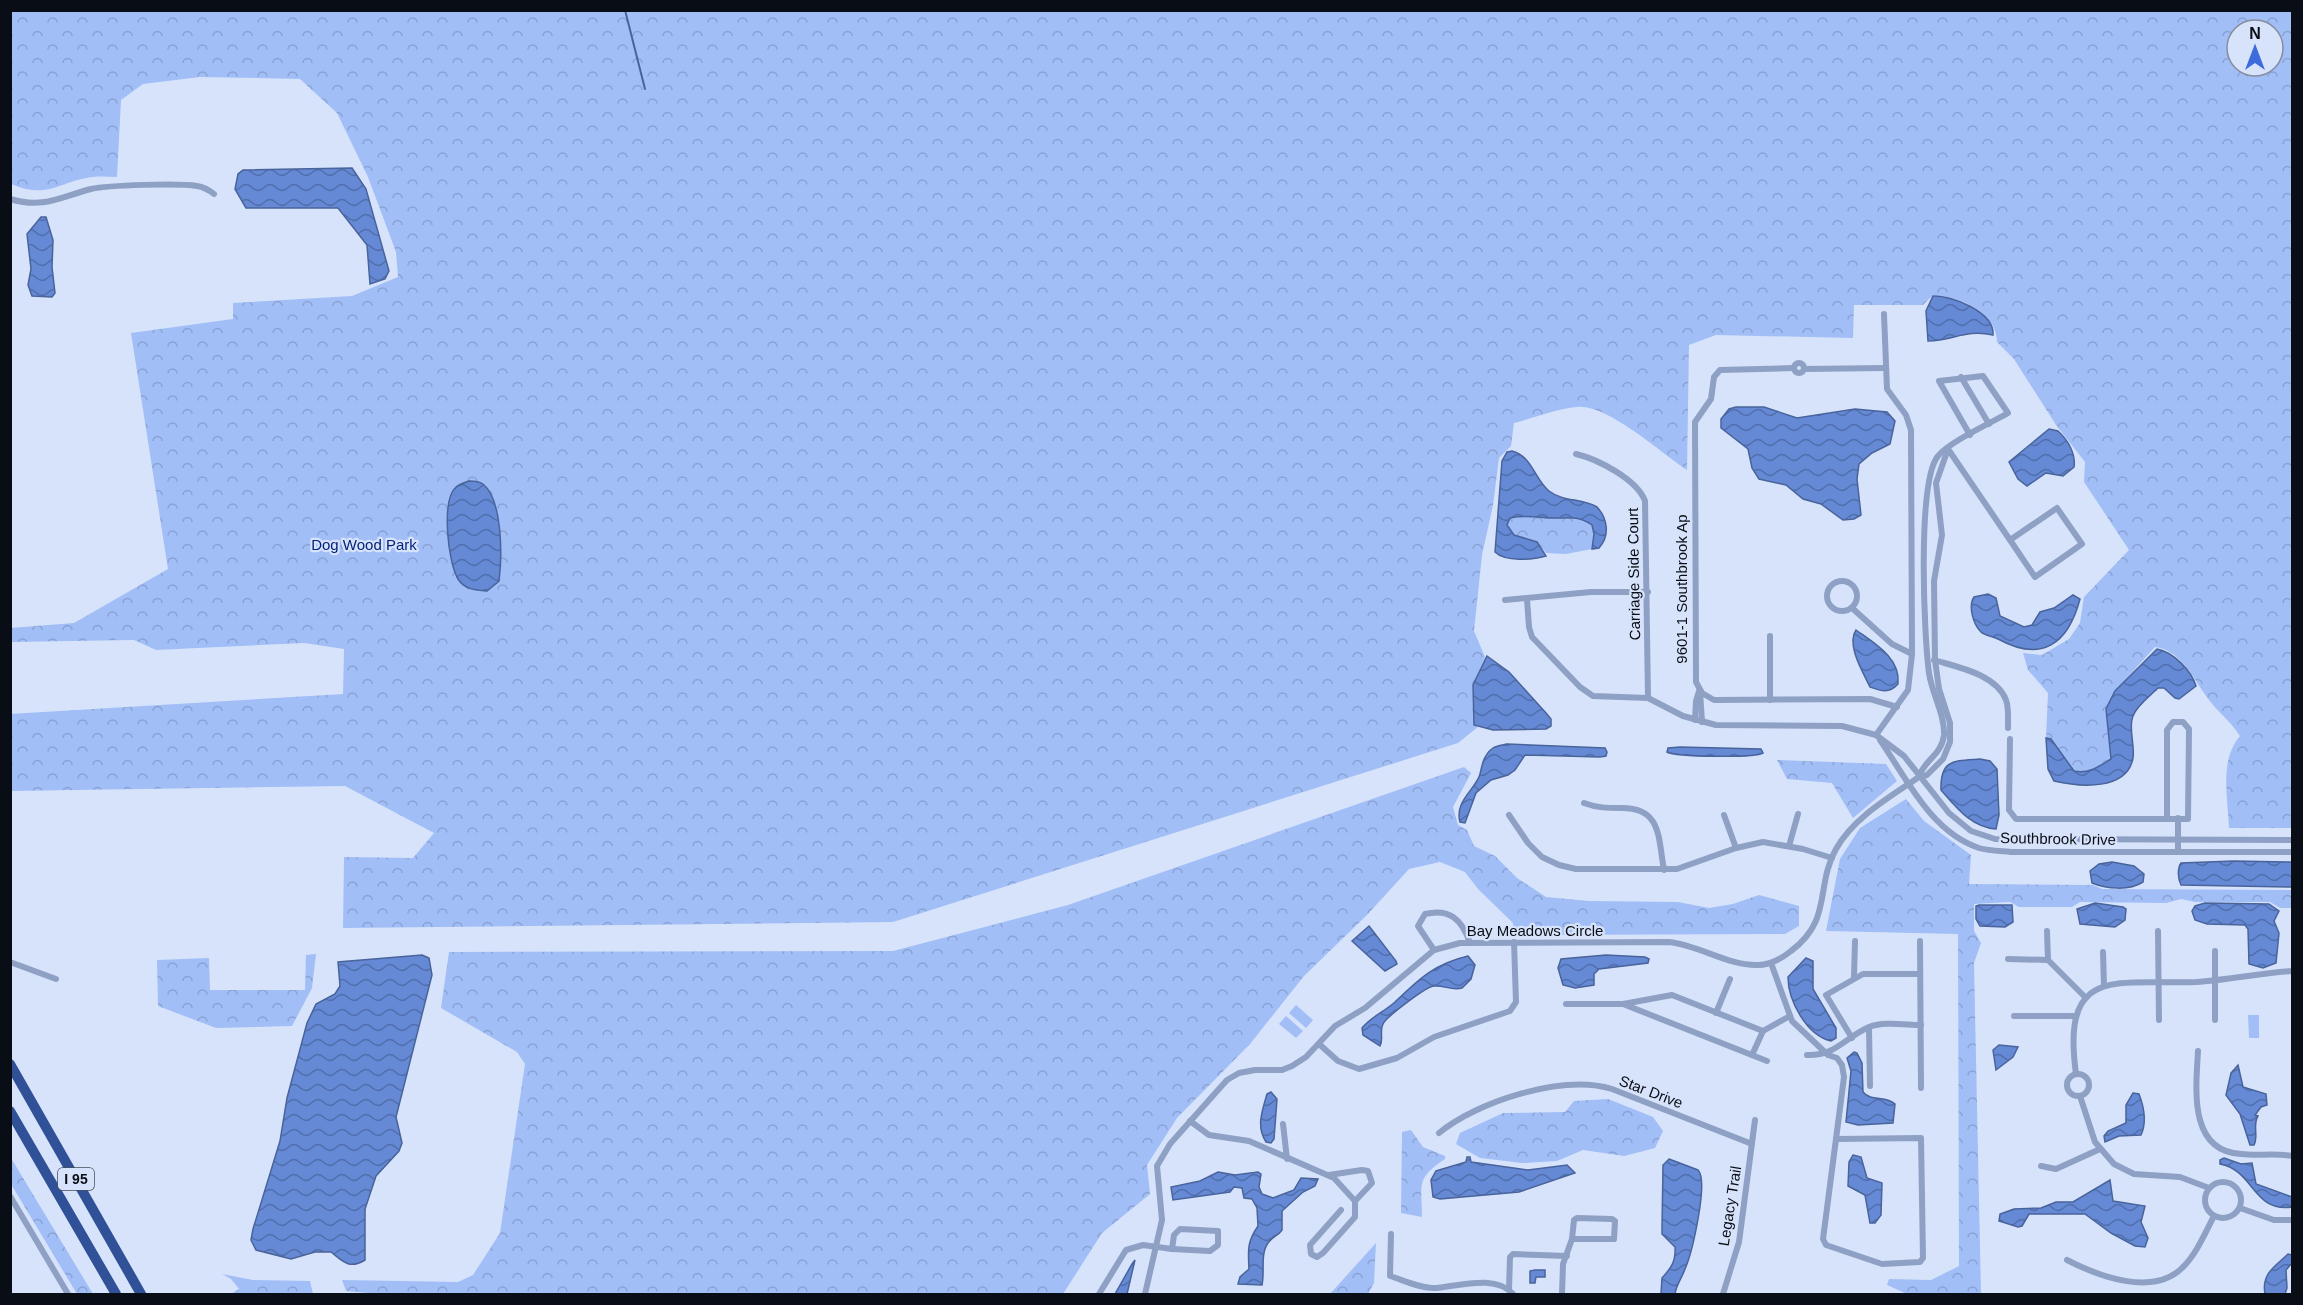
<svg xmlns="http://www.w3.org/2000/svg" width="2303" height="1305" font-family="Helvetica,sans-serif">
<defs>
<pattern id="forest-crowns" width="20" height="18" patternUnits="userSpaceOnUse" patternTransform="scale(1.5)"><rect width="20" height="18" fill="#a1bef7"/><path d="M2 6a3 3 0 1 1 6 0M12 15a3 3 0 1 1 6 0" fill="none" stroke="#89a2d3"/></pattern>
<pattern id="water-waves" width="16" height="10" patternUnits="userSpaceOnUse" patternTransform="scale(1.5)"><rect width="16" height="10" fill="#6589d5"/><path d="M0 5q4-4 8 0t8 0" fill="none" stroke="#516eac"/></pattern>
</defs>
<rect width="100%" height="100%" fill="#d7e3fb"/>
<g fill="url(#forest-crowns)" fill-rule="evenodd">
<path d="M11,11H2292V828H2229C2228,798 2219,760 2240,736C2230,720 2214,709 2204,693C2192,675 2179,650 2155,647L2115,691L2106,709L2111,759C2098,767 2089,774 2074,771L2051,739L2046,738L2048,693L2028,670L2023,653L2042,655L2069,639L2080,623L2084,597L2129,550L2084,482L2085,462L2056,425L2014,359L1997,342C1997,312 1960,297 1933,295L1923,305H1854L1853,338L1716,335L1689,345L1687,470C1662,454 1608,404 1577,407C1556,409 1534,418 1514,423L1511,446L1499,458L1493,505L1482,555L1474,631L1485,657L1473,685L1474,725L1478,727L1458,743L893,922L343,928L344,857L413,858L434,833L345,786L11,791L10,714L343,694L344,649L304,643L156,650L134,640L11,642L10,628L74,623L168,569L131,333L233,319V303L352,296L398,277L396,252L368,177L337,113L300,79L200,77L143,84L121,100L117,177C109,177 101,176 93,177C59,181 49,200 11,184ZM2237,30H2273V66H2237Z"/>
<path d="M1536,515C1556,520 1574,513 1592,525L1594,534L1592,549L1566,554L1546,553L1537,542L1514,535L1507,525L1510,518Z"/>
<path d="M1777,760L1886,764L1897,781L1853,818L1832,783L1787,779Z"/>
<path d="M1464,767L1471,773L1453,807L1458,825L1467,830L1474,846L1495,856L1517,878L1546,897L1589,901L1678,902L1709,908L1733,904L1759,895L1799,906V926L1785,934L1514,935L1513,923L1478,889L1465,872L1440,862L1409,869L1367,915L1304,976L1250,1044L1177,1118L1147,1165L1150,1194L1102,1233L1063,1294H380L346,1291L342,1280L458,1282L473,1275L500,1233L525,1064L517,1052L441,1008L449,952L893,951L1068,905Z"/>
<path d="M1906,799L1924,821L1971,855L1969,884L2093,885L2102,889L2292,890V908H2280L2270,902H2195L2181,899L2166,903L2080,902L2072,907H2019L2010,902L1974,904V931L1981,943L1974,963L1981,1294H1907L1887,1285L1889,1279L1931,1280L1959,1266L1958,934L1826,931L1840,859L1860,828Z"/>
<path d="M316,954L312,988L292,1026L216,1028L158,1006L157,960L209,958L210,990H305L306,955Z"/>
<path d="M1608,1099L1653,1117L1663,1131L1655,1148L1624,1156L1583,1150L1557,1161L1522,1163L1480,1158L1456,1144L1460,1133L1503,1113L1565,1112L1574,1101Z"/>
<path d="M1411,1130L1423,1147L1445,1156V1159C1415,1179 1422,1184 1422,1217L1401,1213L1402,1132Z"/>
<path d="M11,1158L93,1294H77L11,1184Z"/>
<path d="M1376,1243L1374,1283L1368,1294H1330Z"/>
<path d="M222,1274L253,1280L310,1281L313,1294H231L239,1289L231,1279Z"/>
</g>
<g fill="#a1bef7">
<path d="M1296,1005L1313,1020L1306,1028L1289,1013Z"/>
<path d="M2248,1015H2259V1038H2249Z"/>
<path d="M1286,1016L1303,1031L1296,1038L1279,1024Z"/>
</g>
<g fill="url(#water-waves)" stroke="#49649b" stroke-width="1.5">
<path d="M352,168L366,189L389,271L385,279L370,284L367,245L338,208H246L235,189L238,174L243,170Z"/>
<path d="M41,217H46L53,240L52,267L55,293L52,297L32,296L28,285L31,269L27,234Z"/>
<path d="M1933,296C1951,295 1995,312 1993,335C1965,329 1953,341 1928,341L1926,311Z"/>
<path d="M1736,407H1764L1797,418L1855,409L1887,412L1895,421L1890,444L1872,453L1859,464L1857,479L1861,515L1854,519L1843,520L1821,504L1803,499L1786,485L1759,479L1752,468L1748,449L1721,428V419L1729,409Z"/>
<path d="M2049,429L2058,431C2068,440 2076,454 2074,467L2063,476L2046,473L2027,486L2018,479L2009,462Z"/>
<path d="M1512,451C1532,456 1535,480 1549,491C1563,502 1582,498 1597,507C1608,519 1610,536 1599,548L1592,549L1594,534L1592,525C1576,514 1566,519 1549,518C1535,517 1524,515 1510,518L1507,525L1514,535L1537,542L1546,556C1533,560 1505,562 1495,552L1502,461L1507,452Z"/>
<path d="M469,481C474,481 480,482 483,484C503,500 502,558 499,581L487,591C476,590 465,590 458,579C448,563 441,500 456,487C460,484 466,482 469,481Z"/>
<path d="M1988,594L1996,598L2000,616L2024,627L2032,625L2040,612L2054,608L2073,595L2080,599C2068,644 2042,663 1998,639C1993,636 1985,636 1981,632C1973,624 1968,606 1974,597Z"/>
<path d="M1856,630C1874,643 1901,658 1898,684C1889,694 1881,691 1870,687C1863,672 1846,645 1856,630Z"/>
<path d="M2157,649C2173,652 2191,670 2196,686L2179,699L2175,698L2164,688H2158C2150,696 2137,705 2133,716C2128,728 2135,744 2133,758C2127,791 2080,787 2054,781L2048,769L2046,738L2051,739L2074,771C2089,774 2098,767 2111,759L2106,709L2115,691Z"/>
<path d="M1487,656L1509,672L1546,713L1551,719V726L1546,729L1493,730L1474,725L1473,685Z"/>
<path d="M1507,744L1605,748L1607,752L1606,756L1600,757L1525,755L1515,770L1508,775L1491,780L1476,793L1465,823L1460,822C1454,801 1477,788 1480,774C1482,765 1484,754 1493,748C1496,746 1503,745 1507,744Z"/>
<path d="M1680,747L1761,749L1763,753C1755,758 1676,757 1667,752L1668,748Z"/>
<path d="M1980,759L1990,761L1997,769L1999,815L1996,829C1971,827 1957,808 1941,790C1940,759 1954,761 1980,759Z"/>
<path d="M2234,861L2292,862V887L2181,885C2178,879 2177,869 2181,863Z"/>
<path d="M2112,862L2134,866L2144,874L2143,882C2129,891 2107,889 2092,883L2090,871L2099,864Z"/>
<path d="M2095,903L2123,907L2126,909L2125,920L2115,927L2080,924L2077,909Z"/>
<path d="M2205,903L2269,904L2279,911L2274,921L2279,933L2276,963L2263,968L2249,964L2248,929L2245,925L2207,924L2195,920L2192,911L2195,906Z"/>
<path d="M1979,905H2012L2013,922L2005,927L1980,926L1976,919V906Z"/>
<path d="M1369,926L1396,961L1397,964L1385,971L1352,941Z"/>
<path d="M422,955L429,958L432,975L396,1117L402,1143L399,1151L376,1176L365,1209V1260C349,1270 343,1261 331,1252H315L291,1259L256,1250L251,1240L253,1229L280,1141L287,1098L307,1023L316,1004L335,994L340,986L338,962Z"/>
<path d="M1606,955L1645,957L1649,959L1648,963L1599,969L1594,974V985L1575,988L1563,985L1558,968L1561,959Z"/>
<path d="M1468,956L1475,965L1471,979L1462,988C1452,991 1444,985 1434,986C1427,986 1386,1017 1383,1024C1379,1032 1384,1039 1380,1046L1363,1035L1362,1028C1372,1016 1384,1012 1395,1002C1419,979 1434,964 1468,956Z"/>
<path d="M1806,958L1813,961V989L1836,1028V1038L1831,1041C1806,1035 1788,1000 1788,977Z"/>
<path d="M1999,1045L2018,1047L2013,1057L1996,1070L1993,1050Z"/>
<path d="M1854,1052L1857,1053L1862,1063L1863,1092C1871,1102 1886,1095 1895,1104L1893,1123L1858,1125L1846,1122L1851,1071L1847,1058Z"/>
<path d="M2238,1065L2243,1087L2266,1094L2267,1105L2261,1107L2255,1115L2258,1116C2252,1125 2259,1136 2254,1145H2250L2240,1114L2226,1095L2231,1073Z"/>
<path d="M1271,1092L1277,1099L1274,1139L1271,1143L1266,1142C1256,1127 1262,1111 1267,1094Z"/>
<path d="M2133,1093L2139,1094C2144,1107 2147,1122 2141,1135L2119,1136L2105,1142L2104,1136L2108,1131L2126,1123V1105Z"/>
<path d="M1853,1155L1861,1157L1867,1178L1882,1183L1881,1215L1875,1223H1870L1865,1195L1848,1186L1849,1162Z"/>
<path d="M1467,1157H1470L1471,1162L1528,1170L1567,1165L1575,1173L1519,1192L1440,1199L1433,1197L1431,1180L1436,1171L1466,1162Z"/>
<path d="M2224,1158L2241,1164L2252,1163L2256,1184L2292,1197V1207C2253,1213 2254,1170 2220,1164V1160Z"/>
<path d="M1669,1159L1698,1170C1709,1181 1692,1253 1685,1269C1682,1278 1676,1285 1675,1294H1661L1662,1278C1671,1268 1676,1262 1675,1247L1662,1234V1229L1663,1165Z"/>
<path d="M1218,1172L1235,1175L1258,1172L1261,1174L1259,1187L1262,1194L1273,1198L1294,1190L1301,1178L1318,1179L1315,1186L1303,1192L1282,1211V1230C1278,1236 1272,1237 1268,1243C1260,1254 1265,1272 1262,1285L1238,1284L1240,1277L1249,1269C1248,1250 1247,1242 1258,1226L1257,1208L1252,1199L1244,1198L1242,1188L1234,1187L1230,1192L1173,1200L1171,1187L1200,1181Z"/>
<path d="M2110,1180L2113,1201L2145,1206L2141,1222L2148,1238L2145,1247L2135,1246L2111,1233L2085,1214H2029L2022,1226L2018,1227L1999,1221L2000,1214L2014,1209L2041,1208L2056,1202H2073Z"/>
<path d="M2288,1254L2292,1255V1263L2286,1270L2287,1288L2285,1294H2265C2261,1273 2276,1266 2288,1254Z"/>
<path d="M1135,1260L1127,1294H1115L1132,1264Z"/>
<path d="M1535,1270H1545V1277H1536L1535,1283H1530V1271Z"/>
</g>
<g fill="none" stroke-linecap="round" stroke-linejoin="round">
<path stroke="#49649b" stroke-width="2" d="M625,10L645,89"/>
<g stroke="#8ea0c3" stroke-width="6">
<path d="M10,199C44,209 60,197 91,189C108,185 180,183 197,186C204,187 209,190 214,194"/>
<circle cx="1799" cy="368" r="5"/>
<path d="M1794,368L1720,370L1714,377L1711,399L1695,422L1696,682L1702,693L1714,700L1870,699L1897,707"/>
<path d="M1804,369L1885,368"/>
<path d="M1961,377L1989,424"/>
<path d="M1948,449L2010,540"/>
<path d="M1576,454C1597,459 1637,479 1645,501L1648,698"/>
<path d="M2057,508L2082,544L2035,577L2010,540Z"/>
<circle cx="1842" cy="596" r="15"/>
<path d="M1527,599L1529,627L1532,637L1580,687L1593,696L1648,698L1683,716L1716,725L1842,726L1876,735L1904,756L1949,813L1971,831L1995,839L2292,840"/>
<path d="M1505,600L1591,592H1648"/>
<path d="M1852,608L1892,644L1912,654"/>
<path d="M1934,660C1957,667 1996,674 2006,700C2009,708 2008,719 2008,728"/>
<path d="M1700,691L1702,722"/>
<path d="M1770,700V636"/>
<path d="M1695,720L1696,701L1699,691"/>
<path d="M1876,735L1908,690L1912,654L1911,430L1906,415L1887,389L1884,314"/>
<path d="M2010,739L2009,810L2016,819H2188L2189,729L2183,722H2173L2167,730V819"/>
<path d="M1880,740C1907,779 1931,832 1979,848C1989,851 2001,851 2011,852H2292"/>
<path d="M1919,777C1923,761 1942,755 1944,735C1945,715 1932,694 1929,673C1924,637 1917,481 1938,456C1949,442 1991,423 2008,413L1983,376L1939,381L1970,435"/>
<path d="M1584,803C1597,808 1608,808 1622,808C1662,808 1658,838 1664,870"/>
<path d="M1509,815L1528,843L1542,857L1559,865L1576,869H1677L1736,848L1763,842L1803,849L1832,858"/>
<path d="M1724,815L1736,848"/>
<path d="M2178,818V851"/>
<path d="M1789,846L1798,814"/>
<path d="M2047,931L2048,960"/>
<path d="M2158,931L2159,1020"/>
<path d="M1920,941L1921,1088"/>
<path d="M1434,950L1418,926L1425,914C1449,908 1462,919 1470,943"/>
<path d="M2215,951V1020"/>
<path d="M2103,952L2104,986"/>
<path d="M2008,959L2048,960"/>
<path d="M2048,960L2086,998"/>
<path d="M10,962L56,979"/>
<path d="M1771,963L1792,1021L1828,1055L1837,1058L1842,1065L1844,1077L1836,1139"/>
<path d="M1854,977L1855,941"/>
<path d="M1566,1004H1623L1672,995L1763,1031L1790,1016"/>
<path d="M1623,1004L1767,1061"/>
<path d="M1716,1013L1730,979"/>
<path d="M2014,1016H2076"/>
<path d="M1869,1028L1870,1086"/>
<path d="M1852,1038L1826,995L1863,974H1920"/>
<path d="M1319,1044L1338,1061L1359,1069L1397,1058L1434,1037L1510,1011L1516,1002L1514,942"/>
<path d="M2198,1051C2196,1088 2188,1151 2241,1154C2258,1156 2275,1153 2292,1156"/>
<path d="M1752,1055L1763,1031"/>
<path d="M1807,1055C1836,1056 1844,1038 1869,1027C1884,1021 1906,1025 1921,1025"/>
<circle cx="2078" cy="1085" r="11"/>
<path d="M2076,1074C2061,964 2116,985 2196,982C2228,980 2260,973 2292,971"/>
<path d="M2080,1096L2095,1142L2114,1164L2134,1174L2180,1177L2209,1188"/>
<path d="M1190,1121L1209,1135L1249,1141L1334,1178L1355,1201V1217L1323,1253L1317,1257L1311,1254L1310,1245L1341,1210"/>
<path d="M1283,1124L1287,1159"/>
<path d="M1439,1133C1478,1101 1563,1074 1612,1089L1752,1144"/>
<path d="M1921,1138L1923,1258L1920,1262L1882,1264L1826,1245L1823,1239L1836,1139Z"/>
<path d="M2041,1166L2056,1169L2100,1149"/>
<path d="M1329,1175L1362,1170L1368,1171L1372,1183L1355,1201"/>
<circle cx="2223" cy="1200" r="18"/>
<path d="M10,1196L68,1294"/>
<path d="M2240,1208L2274,1220H2292"/>
<path d="M1577,1218L1612,1219L1615,1221L1614,1239H1572L1574,1220Z"/>
<path d="M1180,1229L1218,1231V1245L1210,1251L1172,1249L1174,1235Z"/>
<path d="M1391,1234L1390,1276C1403,1280 1422,1289 1436,1288C1459,1286 1496,1274 1513,1294"/>
<path d="M2067,1260C2098,1276 2153,1297 2182,1268C2196,1255 2205,1233 2214,1216"/>
<path d="M1509,1290L1510,1257L1513,1254L1567,1256"/>
<path d="M1099,1294L1126,1250L1143,1245L1172,1249"/>
<path d="M1145,1294L1162,1220L1157,1166L1170,1144L1210,1099L1227,1080L1239,1073L1255,1070H1282L1292,1066L1306,1057L1335,1026L1365,1008L1434,950L1460,943L1669,942C1699,945 1728,966 1758,965C1771,965 1781,959 1791,951C1833,920 1815,886 1836,849C1854,817 1890,797 1919,777L1927,775L1943,759L1950,742V723L1939,689L1935,660L1934,581L1942,535L1936,483L1948,449"/>
<path d="M1562,1294L1563,1264L1572,1239"/>
<path d="M1723,1294L1739,1242L1755,1120"/>
</g>
<g stroke="#305097" stroke-width="10">
<path d="M10,1064L141,1294"/>
<path d="M10,1111L116,1294"/>
</g>
</g>
<g text-anchor="middle" stroke-width="4.5" stroke-linejoin="round" paint-order="stroke">
<rect fill="#d7e3fb" stroke="#474d5a" stroke-width="1.5" x="58" y="1168" width="36" height="22" rx="4.5"/>
<g font-size="14" font-weight="bold" fill="#090d15">
<text x="76" y="1184">I 95</text>
</g>
<g font-size="15" fill="#05237b" stroke="#d7e3fb">
<text x="364" y="550">Dog Wood Park</text>
</g>
<g font-size="15" fill="#090d15" stroke="#d7e3fb">
<text transform="translate(1634 574) rotate(-91)" y="5">Carriage Side Court</text>
<text transform="translate(1682 589) rotate(-90)" y="5">9601-1 Southbrook Ap</text>
<text transform="translate(2058 839) rotate(1)" y="5">Southbrook Drive</text>
<text x="1535" y="936">Bay Meadows Circle</text>
<text transform="translate(1651 1092) rotate(21)" y="5">Star Drive</text>
<text transform="translate(1730 1206) rotate(-81)" y="5">Legacy Trail</text>
</g>
</g>
<rect width="2303" height="1305" fill="none" stroke="#090d15" stroke-width="24"/>
<g transform="translate(2255 48)"><circle r="28" fill="#d7e3fb" stroke="#858d9f" stroke-width="1.5"/>
<path d="M0-4.5L10 22L0 15L-10 22Z" fill="#3c6cdc"/>
<text y="-9" font-size="16" font-weight="bold" text-anchor="middle" fill="#090d15">N</text>
</g>
</svg>
